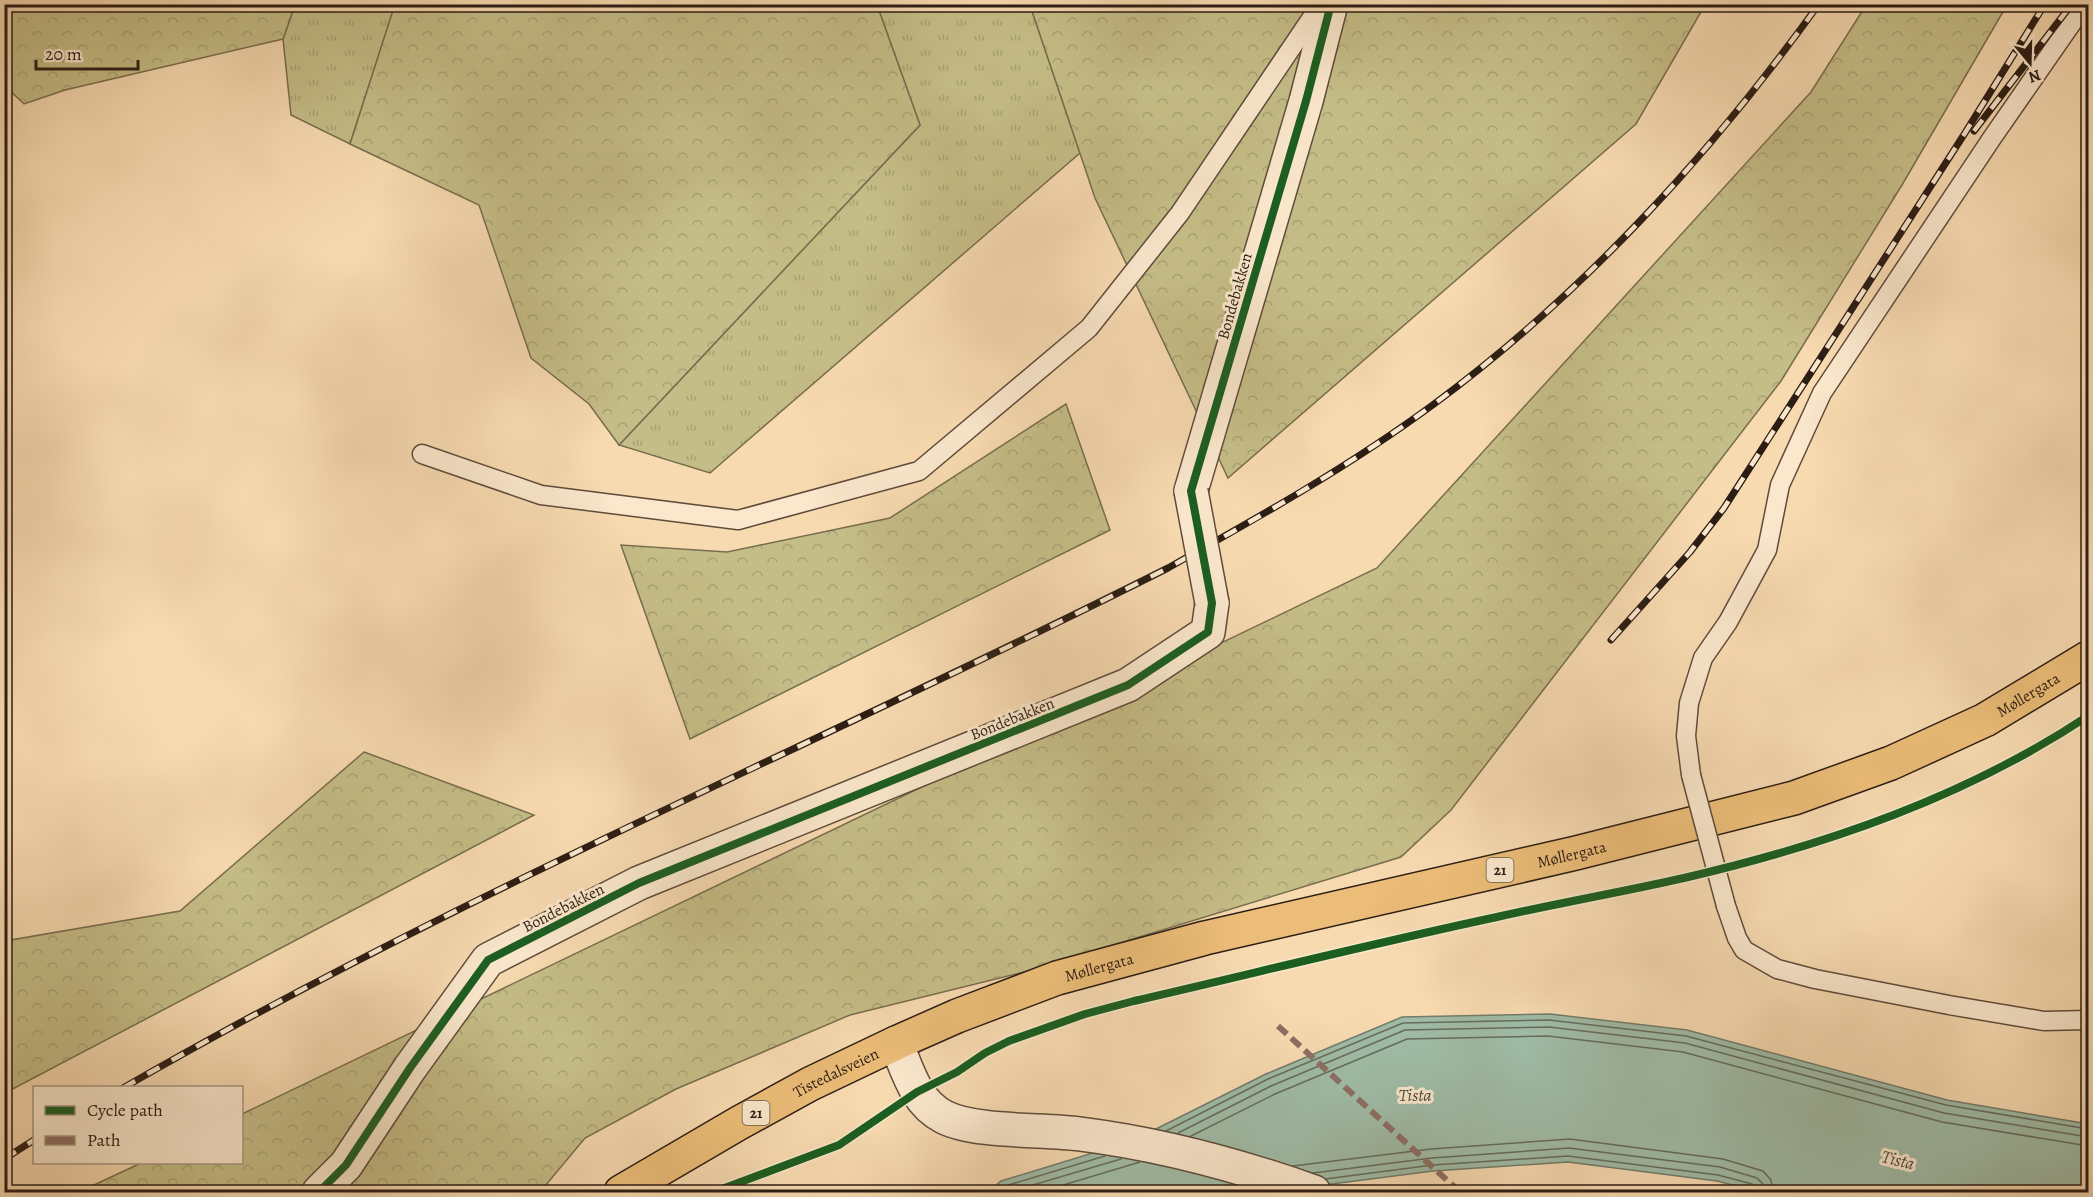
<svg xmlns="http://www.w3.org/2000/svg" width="2093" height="1197" font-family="Alegreya,serif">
<defs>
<pattern id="grass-tufts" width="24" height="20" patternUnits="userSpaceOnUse" patternTransform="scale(1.5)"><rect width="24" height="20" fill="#c5bd87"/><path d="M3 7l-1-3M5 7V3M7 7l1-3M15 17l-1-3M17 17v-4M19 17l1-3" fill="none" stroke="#a9a274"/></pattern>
<pattern id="forest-crowns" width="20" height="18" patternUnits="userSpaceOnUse" patternTransform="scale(1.5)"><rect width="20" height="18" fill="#c5bd87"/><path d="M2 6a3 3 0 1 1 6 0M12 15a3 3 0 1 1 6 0" fill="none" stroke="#a9a274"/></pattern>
</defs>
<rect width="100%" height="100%" fill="#f8dab1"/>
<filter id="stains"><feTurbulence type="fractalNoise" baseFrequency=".00333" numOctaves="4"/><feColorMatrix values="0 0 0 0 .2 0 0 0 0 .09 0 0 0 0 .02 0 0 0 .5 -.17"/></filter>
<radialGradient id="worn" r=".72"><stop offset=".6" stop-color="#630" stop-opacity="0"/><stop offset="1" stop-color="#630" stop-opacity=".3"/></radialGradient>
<g fill="url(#grass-tufts)" stroke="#786d4e" stroke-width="1.5">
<path d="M295,5H395L350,144L291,115L283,39Z"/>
<path d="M877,5H1030L1080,153L710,473L619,445L920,125Z"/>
</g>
<g fill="url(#forest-crowns)" stroke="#786d4e" stroke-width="1.5">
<path d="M5,4H295V5L283,39L65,90L24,104L5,86Z"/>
<path d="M395,4L877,5L920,125L619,445L589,404L531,358L479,205L350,144Z"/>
<path d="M1030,5H1705L1636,124L1228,478L1095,198Z"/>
<path d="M1866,5H2007L1902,185L1781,381L1451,810L1401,857L1028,971L850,1015L676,1089L585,1138L540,1192H79L141,1163L242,1162V1114L1377,568L1811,92Z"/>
<path d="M1066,404L1110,530L690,739L621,545L727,552L890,518Z"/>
<path d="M364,752L534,815L5,1093V941L180,911Z"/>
</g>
<path fill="#9fbba6" stroke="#717c6c" stroke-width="1.5" d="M1550,1014L1687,1030L1947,1100L2088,1124V1192H1760L1717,1181L1568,1162L1433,1171L1285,1190L1275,1192H988L1001,1181L1132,1141L1266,1074L1402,1017Z"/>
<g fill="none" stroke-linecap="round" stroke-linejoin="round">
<g stroke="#656c5d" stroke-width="1.5">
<path d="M1166,1131L1268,1079L1403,1023L1549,1020L1686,1036L1946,1105L2088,1129"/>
<path d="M1178,1133L1271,1086L1405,1030L1549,1027L1685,1043L1944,1113L2088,1137"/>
<path d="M1191,1136L1275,1094L1407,1039L1548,1036L1683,1052L1942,1122L2088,1146"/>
<path d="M1293,1166L1431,1149L1570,1139L1723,1159L1763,1171L1771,1180L1773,1192"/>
<path d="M1313,1173L1432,1158L1569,1148L1720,1167L1757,1178L1763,1184L1764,1192"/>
<path d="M1325,1179L1433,1165L1568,1156L1718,1175L1752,1184L1756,1188V1192"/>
<path d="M997,1192L1005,1186L1105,1156"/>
<path d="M1009,1192L1121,1159"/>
<path d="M1040,1192L1140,1162"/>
</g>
<g stroke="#5e4c3b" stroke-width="21">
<g id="lane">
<path d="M422,454L541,495L738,520L919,471L1089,328L1180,213L1321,4"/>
<path d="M1691,775L1686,736L1689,703L1703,658L1728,622L1767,550L1780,485L1822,393L1992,138L2085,4"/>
<path d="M1726,906L1737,938L1744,950L1777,969L1815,979L1949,1005L2044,1021L2088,1020"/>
</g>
</g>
<g stroke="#5e4c3b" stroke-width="36">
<g id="street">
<path d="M1191,491L1306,101L1331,4"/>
<path d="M896,1043C908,1071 915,1102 944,1117C976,1133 1043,1129 1080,1134C1160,1144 1238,1165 1314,1192"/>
<path d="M319,1192L346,1165L410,1068L488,960L639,883L1128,685L1208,632L1212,603"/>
</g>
</g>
<g stroke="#2b1d14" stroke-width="36">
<g id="primary">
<path id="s1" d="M621,1192L739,1123L810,1084L896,1043L957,1016L1057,978L1205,938L1576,853L1794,798L1891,763L1985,720L2088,658"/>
</g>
</g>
<use href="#lane" stroke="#fae7cc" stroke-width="18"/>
<use href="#street" stroke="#fae7cc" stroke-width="33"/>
<use href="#primary" stroke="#ecbd78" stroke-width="33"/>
<g stroke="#2b1d14" stroke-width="7">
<g id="rail">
<path d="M1974,131L2072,4"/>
<path d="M1611,640L1690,552L1724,508L1965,133L2045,4"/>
<path d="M123,1088C461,893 821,743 1168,568C1259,517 1350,466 1434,404C1585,292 1709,156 1819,4"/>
<path d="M4,1159L34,1140"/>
</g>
</g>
<use href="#rail" stroke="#fae7cc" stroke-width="4.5" stroke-dasharray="14" stroke-linecap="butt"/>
<g stroke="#5e4c3b" stroke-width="21" stroke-linecap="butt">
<path id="lane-bridge" d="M1691,775L1726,906"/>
</g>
<g stroke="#5e4c3b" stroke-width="36" stroke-linecap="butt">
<path id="street-bridge" d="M1191,491L1212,603"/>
</g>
<use href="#lane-bridge" stroke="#fae7cc" stroke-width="18"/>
<use href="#street-bridge" stroke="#fae7cc" stroke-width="33"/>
<path stroke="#8d6e63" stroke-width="6" stroke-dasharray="12 6" stroke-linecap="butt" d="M1278,1026L1460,1192"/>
<g stroke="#fae7cc" stroke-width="11">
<g id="cycleway">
<path d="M319,1192L346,1165L410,1068L488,960L639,883L1128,685L1208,632L1212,603L1191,491L1306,101L1331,4"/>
<path d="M714,1192L839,1145L917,1092L957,1072L985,1053L1009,1041L1085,1014L1134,1001C1255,973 1375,943 1497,917C1559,903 1622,892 1684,878C1826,845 1966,797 2088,716"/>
</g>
</g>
<use href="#cycleway" stroke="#1b5e20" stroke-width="8"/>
</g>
<g text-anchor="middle" stroke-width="6" stroke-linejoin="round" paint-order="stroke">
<g fill="#fae7cc" stroke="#695a4b" stroke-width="1.5">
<rect x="1486.5" y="858" width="27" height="24" rx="4.5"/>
<rect x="742.5" y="1101" width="27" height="24" rx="4.5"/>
</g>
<g font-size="15" font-weight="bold" fill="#2b1d14">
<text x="1500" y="875">21</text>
<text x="756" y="1118">21</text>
</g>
<g font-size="16" fill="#2b1d14" stroke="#fae7cc">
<text transform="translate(1234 296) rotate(-74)" y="6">Bondebakken</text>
<text dy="6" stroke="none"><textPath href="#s1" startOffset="1502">Møllergata</textPath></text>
<text transform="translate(1012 718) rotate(-22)" y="6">Bondebakken</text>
<text dy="6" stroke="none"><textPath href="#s1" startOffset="1016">Møllergata</textPath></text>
<text transform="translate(563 907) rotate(-27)" y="6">Bondebakken</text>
<text dy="6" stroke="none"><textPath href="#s1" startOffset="530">Møllergata</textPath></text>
<text dy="6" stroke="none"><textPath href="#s1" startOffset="246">Tistedalsveien</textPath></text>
</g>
<g font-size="18" font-style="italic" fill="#4e4c40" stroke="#fae7cc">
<text x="1415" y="1101">Tista</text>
<text transform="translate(1898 1160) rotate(14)" y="6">Tista</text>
</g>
</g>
<rect width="2093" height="1197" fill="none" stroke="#f8dab1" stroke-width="24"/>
<rect x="6" y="6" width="2081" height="1185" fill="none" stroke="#2b1d14" stroke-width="3"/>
<rect x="12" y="12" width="2069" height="1173" fill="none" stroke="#2b1d14" stroke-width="1.5"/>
<rect x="33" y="1086" width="210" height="78" fill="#fae7cc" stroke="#a79682" stroke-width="1.5"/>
<rect x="45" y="1106" width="30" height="9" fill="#1b5e20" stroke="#a79682" stroke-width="1.5"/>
<text x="87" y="1116" font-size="18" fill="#2b1d14">Cycle path</text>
<rect x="45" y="1136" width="30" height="9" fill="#8d6e63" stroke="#a79682" stroke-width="1.5"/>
<text x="87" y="1146" font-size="18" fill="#2b1d14">Path</text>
<g transform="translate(2030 63) rotate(161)" stroke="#fae7cc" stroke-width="4.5" paint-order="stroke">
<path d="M0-4.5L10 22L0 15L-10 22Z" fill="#2b1d14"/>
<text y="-9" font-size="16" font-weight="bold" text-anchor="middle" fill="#2b1d14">N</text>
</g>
<path d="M36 60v9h102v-9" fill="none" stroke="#2b1d14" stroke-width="3"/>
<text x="45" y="60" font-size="18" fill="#2b1d14" stroke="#fae7cc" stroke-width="4.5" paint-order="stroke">20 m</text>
<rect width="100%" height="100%" filter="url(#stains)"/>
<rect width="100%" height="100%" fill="url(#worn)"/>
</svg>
